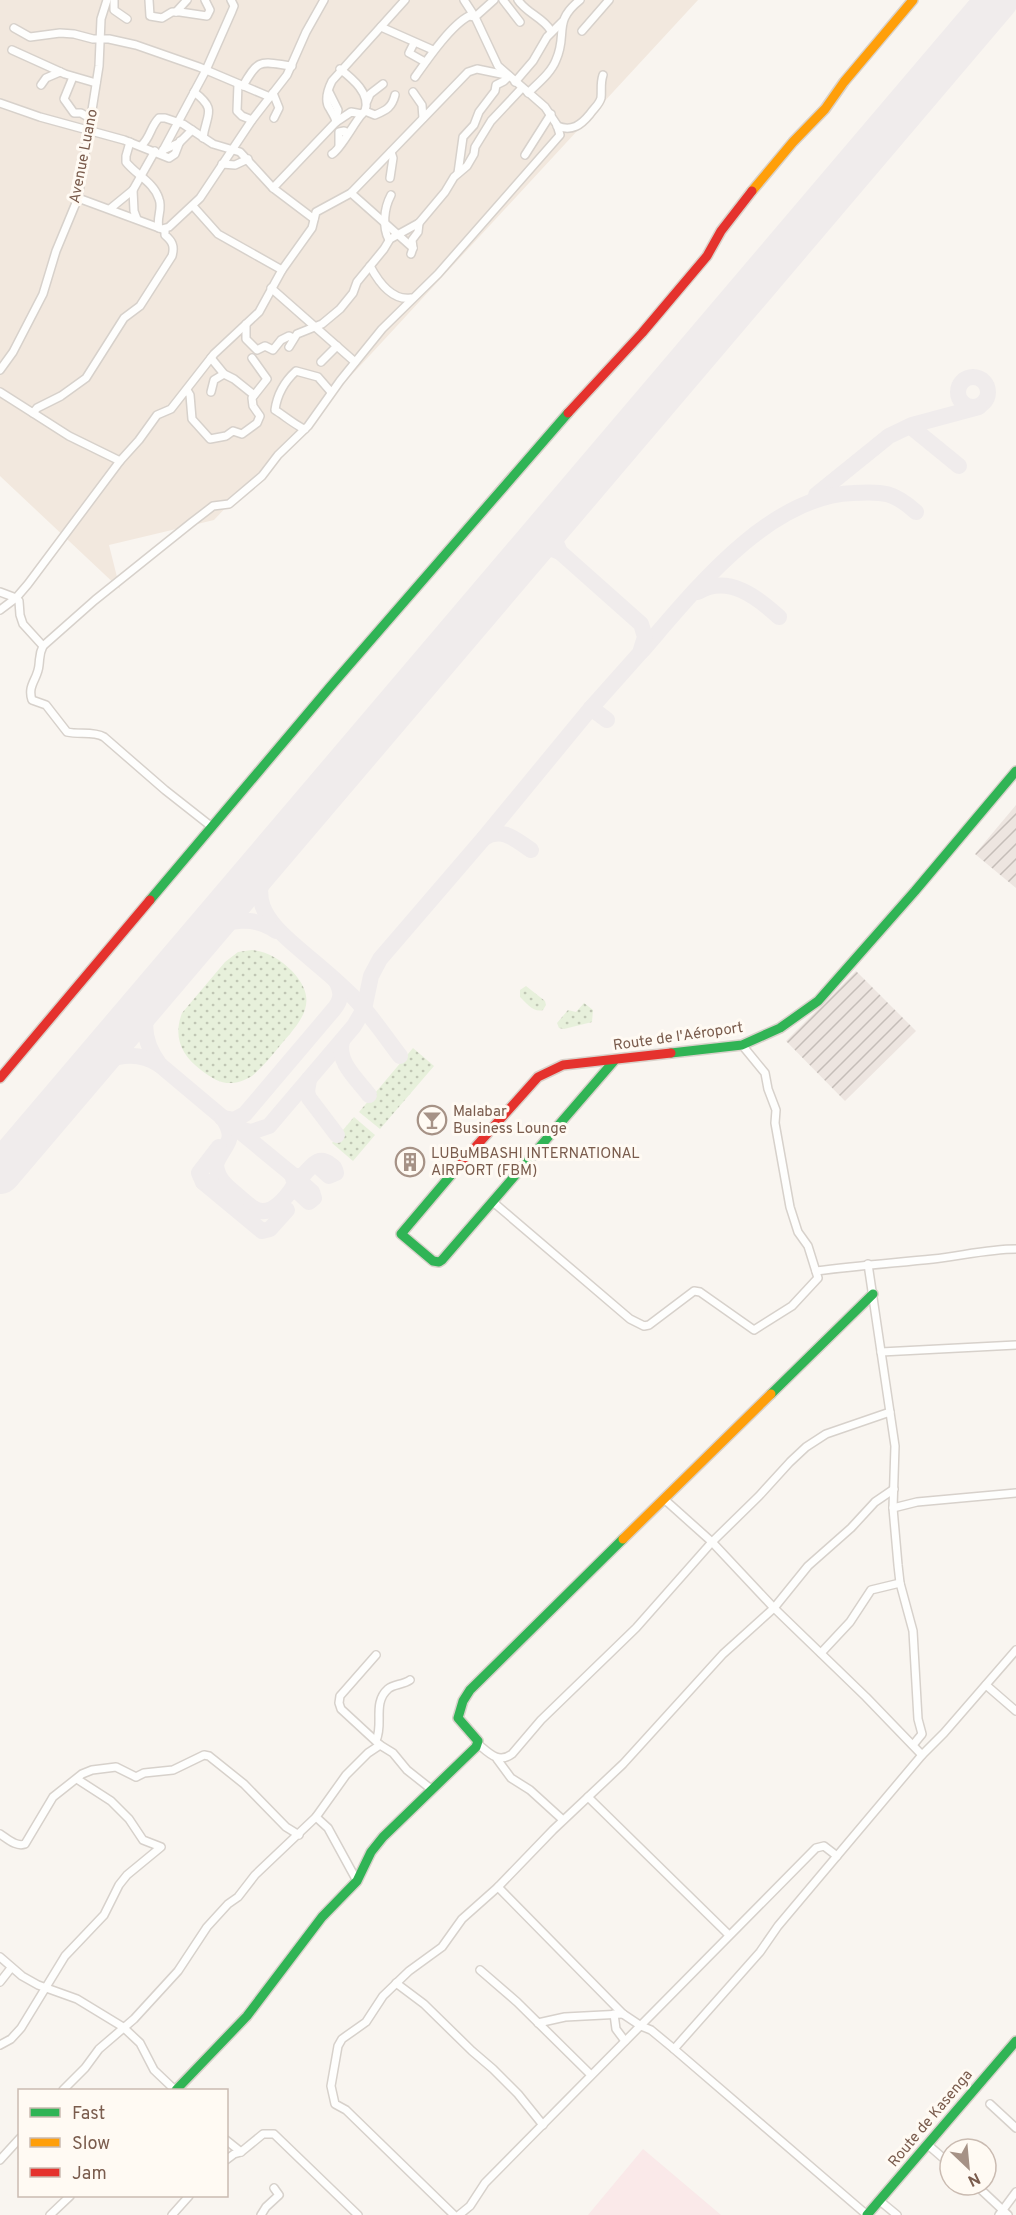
<svg xmlns="http://www.w3.org/2000/svg" width="1016" height="2215" font-family="Overpass,sans-serif">
<defs>
<pattern id="industrial-furrows" width="10" height="10" patternUnits="userSpaceOnUse" patternTransform="scale(1.5)"><rect width="10" height="10" fill="#ede5e0"/><path d="M-1 1l2-2M0 10L10 0M9 11l2-2" fill="none" stroke="#c5bdb8"/></pattern>
<pattern id="grass-dots" width="8" height="8" patternUnits="userSpaceOnUse" patternTransform="scale(1.5)"><rect width="8" height="8" fill="#e7f0db"/><path d="M2 2h.1M6 6h.1" fill="none" stroke="#c0c6b4" stroke-width="1.8" stroke-linecap="round"/></pattern>
</defs>
<rect width="100%" height="100%" fill="#f9f5f0"/>
<path fill="#f2e8de" d="M0,0H698L359,367L214,520L109,545L120,589L0,476Z"/>
<g fill="url(#industrial-furrows)">
<path d="M1016,805V888L975,854Z"/>
<path d="M856,971L916,1031L845,1101L786,1041Z"/>
</g>
<path fill="#fae9e9" d="M643,2149L721,2215H588Z"/>
<g fill="url(#grass-dots)">
<path d="M252,950C268,952 280,959 292,971C318,999 305,1017 283,1042C273,1054 264,1066 252,1076C231,1088 219,1084 201,1070C181,1055 173,1037 182,1013L225,962L238,952Z"/>
<path d="M526,986L545,1001L546,1005L543,1010C534,1013 526,1003 520,997V990Z"/>
<path d="M584,1003L593,1010L592,1022L564,1029L559,1028L557,1023L568,1010L576,1012Z"/>
<path d="M413,1048L434,1066L380,1129L359,1112Z"/>
<path d="M354,1117L375,1135L353,1161L332,1143Z"/>
</g>
<g fill="none" stroke-linecap="round" stroke-linejoin="round">
<g stroke="#f0ecec" stroke-width="16">
<circle cx="973" cy="392" r="15"/>
<path d="M910,426L959,466"/>
<path d="M816,495L889,436L912,425L979,407"/>
<path d="M526,555C537,548 548,546 560,552"/>
<path d="M698,592C728,574 757,597 779,617"/>
<path d="M642,651C694,591 768,496 853,493C883,491 894,492 916,512"/>
<path d="M591,708L607,720"/>
<path d="M484,838C502,826 516,840 531,850"/>
<path d="M271,853C248,899 263,918 298,948C314,962 332,976 347,991C368,1010 383,1034 400,1056"/>
<path d="M206,931C230,920 253,915 276,931"/>
<path d="M159,985C142,1014 139,1037 160,1065L235,1128L251,1132L269,1126L354,1026L364,1009L371,976L380,959L484,838L591,708L640,653L645,637L641,624L560,552L553,536L557,518"/>
<path d="M342,1041C336,1062 358,1080 369,1095"/>
<path d="M88,1069C112,1056 136,1049 160,1065"/>
<path d="M309,1079L307,1092L309,1098L337,1135"/>
<path d="M222,1118L234,1120L245,1114L334,1009C342,999 342,992 336,981"/>
<path d="M223,1118C238,1142 224,1143 216,1164C217,1178 225,1185 236,1194C242,1199 248,1205 255,1209C271,1218 287,1197 295,1184L292,1175"/>
<path d="M237,1129L294,1176H302C312,1167 317,1154 331,1165C336,1169 334,1166 336,1173L329,1176L319,1167"/>
<path d="M294,1176L312,1192L314,1198L309,1202L297,1191"/>
<path d="M203,1182L262,1231L270,1229L287,1210"/>
<path d="M211,1182H203L199,1173L219,1147"/>
</g>
<path stroke="#f0ecec" stroke-width="42" d="M0,1173L997,0"/>
<g stroke="#d7d1cb" stroke-width="10">
<g id="street">
<path d="M114,0V10L127,19"/>
<path d="M149,0L150,16L162,18L172,12H180L207,16L210,10L205,0"/>
<path d="M503,0L520,22"/>
<path d="M518,0C526,13 544,18 551,31"/>
<path d="M176,12L187,0"/>
<path d="M381,27L433,50"/>
<path d="M14,28L30,37L60,33L74,34L93,39H109L136,45L199,67L270,97"/>
<path d="M582,31L609,0"/>
<path d="M414,43L409,53L425,62"/>
<path d="M12,50L65,74L96,83"/>
<path d="M73,77L64,99L74,113H81L91,119"/>
<path d="M415,77C427,60 451,25 469,16L475,17L494,0"/>
<path d="M515,82L533,61L547,37L562,22"/>
<path d="M238,84L237,111L242,116L252,120"/>
<path d="M41,85L46,78L60,72"/>
<path d="M243,86C259,57 261,62 292,66"/>
<path d="M194,92C218,110 206,114 203,138"/>
<path d="M329,92L338,110L336,119"/>
<path d="M413,92L422,105L423,118"/>
<path d="M273,93L279,108L274,118"/>
<path d="M528,93C538,83 551,73 556,60C568,34 552,22 580,0"/>
<path d="M367,101L370,94L383,84"/>
<path d="M0,103L40,117L124,140L169,158L175,154L180,141"/>
<path d="M365,111L375,115C387,110 392,107 395,95"/>
<path d="M336,122L351,112L362,114L365,111C371,94 353,79 340,69"/>
<path d="M557,126C572,132 581,125 590,114C594,108 599,105 601,98C602,90 600,84 603,75"/>
<path d="M130,142L126,156V162C136,175 154,182 159,199C163,209 156,218 159,228"/>
<path d="M339,145V132L344,131L348,133"/>
<path d="M141,146C151,137 150,127 159,118H165L183,124L213,144L240,152L273,188L314,219"/>
<path d="M163,150L179,143L192,130"/>
<path d="M161,154L206,70L232,11L234,6L231,0"/>
<path d="M332,154C340,150 354,123 362,114"/>
<path d="M525,155L551,114"/>
<path d="M222,164L235,165L248,159"/>
<path d="M458,173L463,137L474,125L479,112L495,91L496,85L504,81L509,76"/>
<path d="M390,178L393,158L391,152"/>
<path d="M273,188L336,122C335,116 333,115 330,109C324,101 328,89 332,81L405,0"/>
<path d="M133,190L134,211L137,219"/>
<path d="M351,193L413,248"/>
<path d="M78,198L162,229L169,227L200,198L252,120L287,75L306,32L324,0"/>
<path d="M193,206L218,234L282,270"/>
<path d="M111,208L133,190L155,151"/>
<path d="M389,240C382,227 384,208 391,195"/>
<path d="M411,254L413,248L412,240L418,232L419,223"/>
<path d="M370,266C378,281 392,301 411,298"/>
<path d="M271,288L355,362"/>
<path d="M246,324V339L257,350L265,346L273,350L281,340L289,336L293,338"/>
<path d="M289,347L297,334L322,324L340,309L353,293L357,282L384,249L390,239L419,223L445,192L454,177L467,166L474,154L475,147L491,121L522,88"/>
<path d="M211,358L224,374L234,379L254,395"/>
<path d="M321,362L337,346"/>
<path d="M0,370L13,352L43,294L56,251L78,198L99,66L101,19L107,0"/>
<path d="M187,390L190,395L192,419L210,439L226,436L233,431L242,434L257,423L260,416L253,406L252,398L267,379L252,358"/>
<path d="M0,392L33,413L37,408L61,396L86,378L124,318L140,306L172,256C175,246 172,241 165,235V229"/>
<path d="M211,392L214,380L224,374"/>
<path d="M33,413L69,436L120,461"/>
<path d="M305,429C299,428 282,414 275,410C277,395 285,381 296,371L318,377L331,392"/>
<path d="M0,592L16,598L19,601L20,615L23,624L43,646C39,654 40,657 39,665C38,679 27,685 32,700L46,705L67,732C79,735 93,731 104,737L165,790L212,827"/>
<path d="M0,610L16,598L28,584L120,461L139,440L157,415L171,409L214,354L259,312L282,270L312,228L316,212L351,193L468,72L477,69L506,75"/>
<path d="M43,646L95,600L191,523L213,506L229,504L262,476L278,455L308,426L340,381L382,329L438,274L560,135L557,125L545,107L498,66L475,17L464,0"/>
<path d="M493,1202L630,1319L644,1326L649,1325L694,1291L700,1292L754,1330L792,1306L818,1278L808,1246L798,1232L790,1207L775,1123L776,1110L768,1089L765,1073L742,1045"/>
<path d="M868,1264L895,1446L893,1508L898,1565L900,1583L913,1631L918,1719L922,1734L913,1745"/>
<path d="M816,1271C855,1266 894,1263 933,1259C961,1256 988,1249 1016,1249"/>
<path d="M881,1352L1016,1345"/>
<path d="M664,1499L712,1542L774,1608L866,1697L922,1755"/>
<path d="M893,1508L917,1502L1016,1493"/>
<path d="M821,1653L850,1622L871,1590L900,1583"/>
<path d="M376,1655L340,1696L339,1703L341,1709L380,1745L393,1753L407,1770L431,1789"/>
<path d="M986,1685L1016,1711"/>
<path d="M376,1740C384,1725 372,1703 388,1689C394,1684 403,1685 410,1680"/>
<path d="M478,1744C489,1753 498,1764 512,1754L541,1720L636,1628L712,1542L759,1496L790,1462L806,1447L826,1434L890,1412"/>
<path d="M497,1759L511,1778L530,1790L563,1820"/>
<path d="M588,1797L729,1935"/>
<path d="M316,1817L328,1828L357,1881"/>
<path d="M0,1834C8,1839 16,1847 25,1844L53,1797L82,1774L92,1770L116,1767L136,1777L144,1773L173,1770L204,1755L209,1756L244,1784L286,1827L299,1835"/>
<path d="M498,1887L623,2014L641,2026L651,2030L674,2049"/>
<path d="M0,1957L22,1976L38,1985L77,1999L123,2027L140,2043L154,2070L175,2090"/>
<path d="M480,1970L517,2002L591,2075"/>
<path d="M0,1982L11,1968"/>
<path d="M396,1983L424,2004L472,2051L493,2069L518,2094L543,2125"/>
<path d="M614,2014L616,2029L625,2041"/>
<path d="M538,2023L565,2017L623,2014"/>
<path d="M0,2045L11,2039L21,2028L65,1956L104,1915L119,1885L127,1875L161,1847L143,1840L129,1819L111,1801L77,1779"/>
<path d="M63,2090L85,2068L99,2049L134,2019L178,1971L207,1927L228,1904L238,1897L255,1875L316,1817L346,1775L368,1753L380,1745"/>
<path d="M990,2104L1016,2128"/>
<path d="M226,2140L241,2152"/>
<path d="M927,2144L950,2164"/>
<path d="M0,2160L20,2138"/>
<path d="M226,2160L234,2154L241,2152L263,2134H274L358,2215"/>
<path d="M976,2185L1008,2215"/>
<path d="M880,2201L897,2215"/>
<path d="M50,2215L70,2196"/>
<path d="M172,2215L189,2196"/>
<path d="M261,2215L266,2207L279,2195L274,2188"/>
<path d="M454,2215L346,2110L335,2104L331,2086L338,2046L342,2039L366,2022L383,1996L409,1971L442,1947L462,1919L498,1887L553,1830L623,1764L723,1654L774,1608L808,1566L851,1528L875,1502L894,1489"/>
<path d="M459,2215L470,2206L485,2183L816,1848L824,1846L837,1856"/>
<path d="M867,2215L674,2049L760,1952L778,1926L922,1755L944,1733L1016,1650"/>
<path d="M999,2215L1016,2192"/>
</g>
</g>
<g stroke="#d9d2cb" stroke-width="12">
<g id="fast">
<path d="M150,900L330,687L568,413"/>
<path d="M671,1053L742,1045L780,1028L818,1001L915,891L1016,771"/>
<path d="M462,1162L401,1234L433,1261L439,1262L442,1260L614,1061"/>
<path d="M771,1394L873,1294"/>
<path d="M176,2090L247,2016L322,1917L357,1881L371,1852L383,1837L476,1747L478,1741L458,1718L463,1701L470,1690L623,1539"/>
<path d="M867,2215L1016,2041"/>
</g>
</g>
<g stroke="#d9d2cb" stroke-width="12">
<g id="slow">
<path d="M752,191L793,142L825,109L844,82L913,0"/>
<path d="M623,1539L771,1394"/>
</g>
</g>
<g stroke="#d9d2cb" stroke-width="12">
<g id="jam">
<path d="M568,413L642,333L707,256L721,231L752,191"/>
<path d="M0,1078L150,900"/>
<path d="M462,1162L538,1077L563,1065L671,1053"/>
</g>
</g>
<use href="#street" stroke="#fefefd" stroke-width="7"/>
<use href="#fast" stroke="#30b455" stroke-width="9"/>
<use href="#slow" stroke="#ff9f0a" stroke-width="9"/>
<use href="#jam" stroke="#e5322d" stroke-width="9"/>
</g>
<defs>
<g id="bar-ring" transform="scale(1.5)"><circle r="9.5" fill="#fffaf3" stroke="#a69286" stroke-width="1.5"/><path d="M-6-5H6L.8 .8V4.5H3.5V6h-7V4.5H-.8V.8Z" fill="#a69286"/></g>
<g id="building-ring" transform="scale(1.5)"><circle r="9.5" fill="#fffaf3" stroke="#a69286" stroke-width="1.5"/><path d="M-4-6H4V6H1V3H-1V6H-4ZM-2.5-4.3h1.7v1.8h-1.7ZM.8-4.3h1.7v1.8H.8ZM-2.5-1h1.7V.8h-1.7ZM.8-1h1.7V.8H.8Z" fill="#a69286"/></g>
</defs>
<g fill-rule="evenodd">
<use href="#bar-ring" x="432" y="1120"/>
<use href="#building-ring" x="410" y="1162"/>
</g>
<g text-anchor="middle" stroke-width="6" stroke-linejoin="round" paint-order="stroke">
<g font-size="15" fill="#7a5c4d" stroke="#fffaf3">
<text transform="translate(83 156) rotate(-79)" y="5">Avenue Luano</text>
<text transform="translate(678 1036) rotate(-8)" y="5">Route de l'Aéroport</text>
<text transform="translate(930 2118) rotate(-50)" y="5">Route de Kasenga</text>
</g>
<g font-size="15" fill="#7a5c4d" stroke="#fffaf3" text-anchor="start">
<text x="453" y="1116">Malabar<tspan x="453" dy="17">Business Lounge</tspan></text>
<text x="431" y="1158">LUBuMBASHI INTERNATIONAL<tspan x="431" dy="17">AIRPORT (FBM)</tspan></text>
</g>
</g>
<rect x="18" y="2089" width="210" height="108" fill="#fffaf3" stroke="#cabbb1" stroke-width="1.5"/>
<rect x="30" y="2108" width="30" height="9" fill="#30b455" stroke="#cabbb1" stroke-width="1.5"/>
<text x="72" y="2119" font-size="18" fill="#7a5c4d">Fast</text>
<rect x="30" y="2138" width="30" height="9" fill="#ff9f0a" stroke="#cabbb1" stroke-width="1.5"/>
<text x="72" y="2149" font-size="18" fill="#7a5c4d">Slow</text>
<rect x="30" y="2168" width="30" height="9" fill="#e5322d" stroke="#cabbb1" stroke-width="1.5"/>
<text x="72" y="2179" font-size="18" fill="#7a5c4d">Jam</text>
<g transform="translate(968 2167) rotate(154)"><circle r="28" fill="#fffaf3" stroke="#cabbb1" stroke-width="1.5"/>
<path d="M0-4.5L10 22L0 15L-10 22Z" fill="#a69286"/>
<text y="-9" font-size="16" font-weight="bold" text-anchor="middle" fill="#7a5c4d">N</text>
</g>
</svg>
